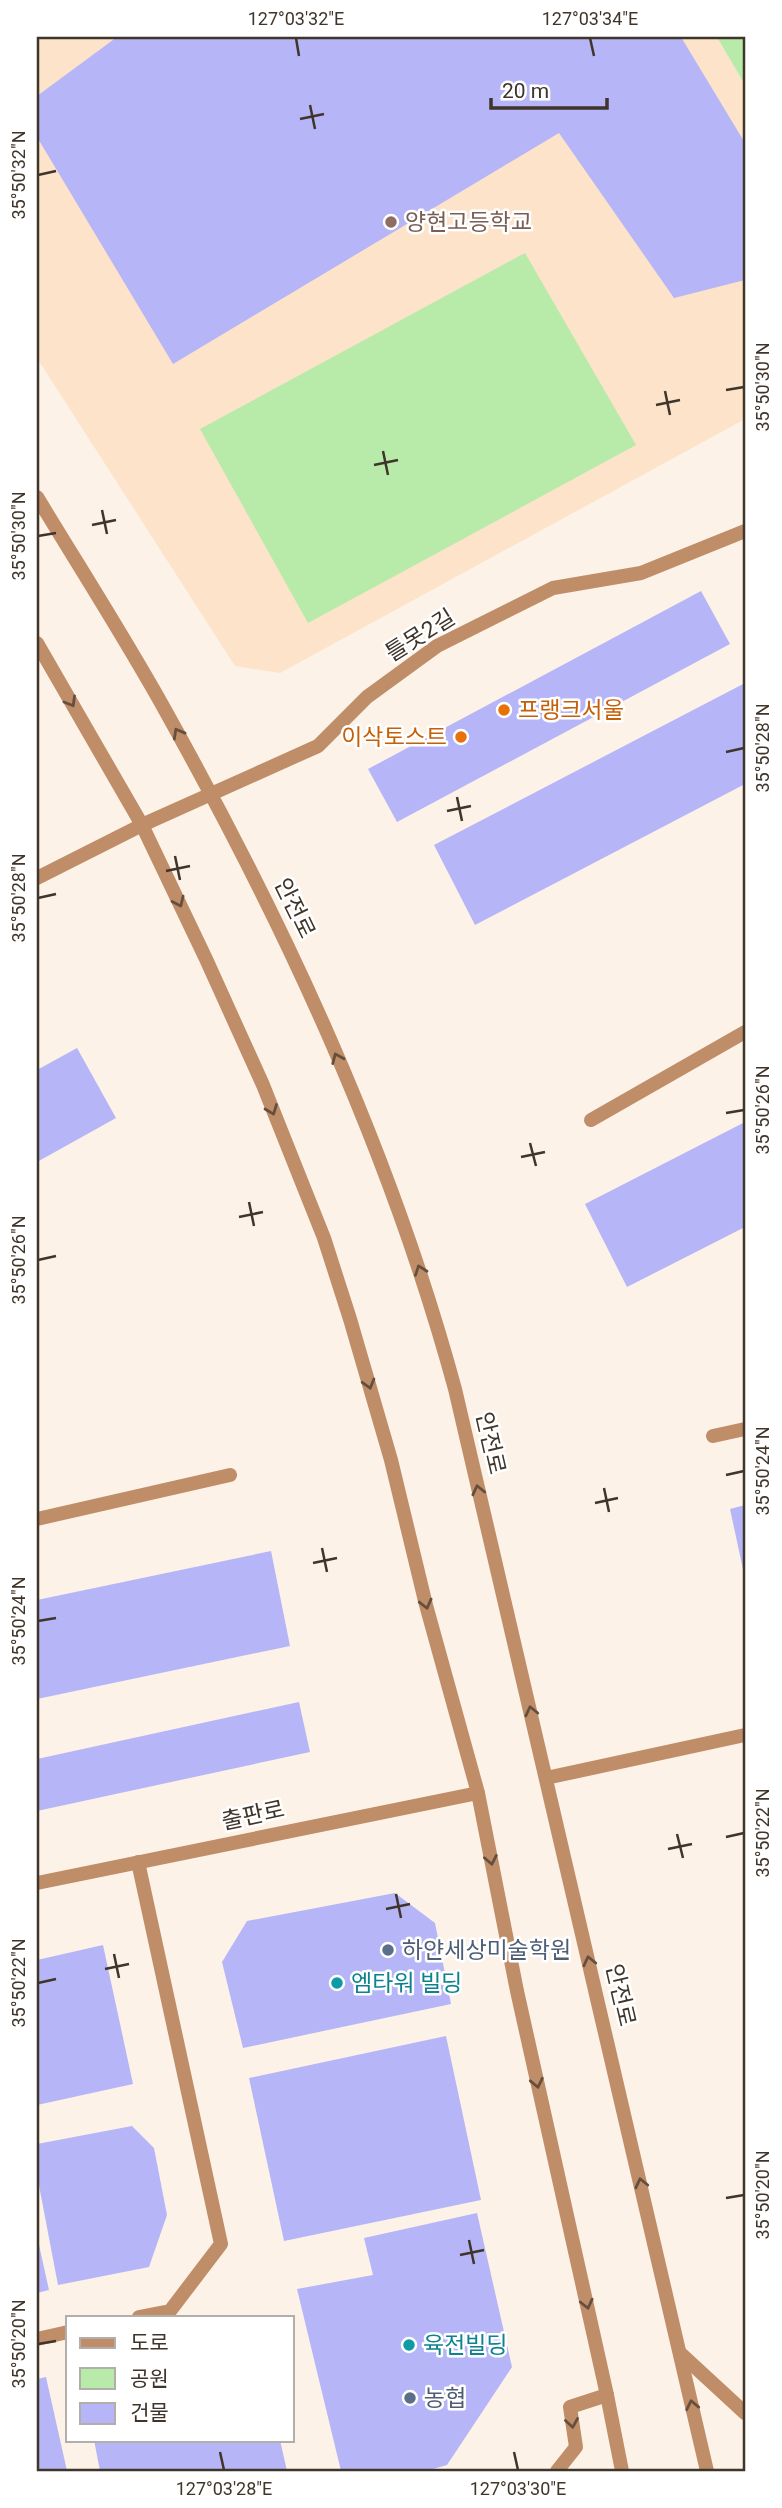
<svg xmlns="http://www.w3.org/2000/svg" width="782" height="2508" font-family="Roboto,'Noto Sans KR',sans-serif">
<rect width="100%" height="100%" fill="#fcf2e7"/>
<path fill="#fce3c9" d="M44,37H717L745,85V419L280,673L235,666L37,358V42Z"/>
<g fill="#b8eaa9">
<path d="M717,37H745V85Z"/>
<path d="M525,253L636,445L308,623L200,429Z"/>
</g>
<g fill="#b6b5f7">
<path d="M117,37H681L745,143V280L674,298L559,133L173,364L37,137V96Z"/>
<path d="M701,591L730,644L397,822L368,769Z"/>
<path d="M745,683V784L475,925L434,845Z"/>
<path d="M77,1048L116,1118L37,1162V1070Z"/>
<path d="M745,1122V1227L627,1287L585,1204Z"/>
<path d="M745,1505V1574H744L730,1509Z"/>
<path d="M271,1551L290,1646L37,1699V1600Z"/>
<path d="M299,1702L310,1752L37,1811V1759Z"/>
<path d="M395,1893L435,1923L451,2004L243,2048L222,1962L247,1921Z"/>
<path d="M103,1945L133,2084L37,2105V1960Z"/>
<path d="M446,2036L481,2200L284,2241L249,2078Z"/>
<path d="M132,2126L154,2148L167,2215L149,2267L58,2285L37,2175V2144Z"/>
<path d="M477,2213L512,2367L447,2465L426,2471H341L297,2289L373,2275L364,2238Z"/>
<path d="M37,2236L49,2290L37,2293Z"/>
<path d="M46,2377L67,2471H37V2379Z"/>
<path d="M94,2440H280L287,2471H100Z"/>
</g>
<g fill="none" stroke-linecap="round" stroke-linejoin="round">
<g stroke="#c08d69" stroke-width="14">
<path d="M591,1120L745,1032"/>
<path d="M713,1436L745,1429"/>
<path d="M37,1519L230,1475"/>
</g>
<g stroke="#c08d69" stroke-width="14">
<path d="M37,878L142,825L318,746L367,697L437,646L553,588L641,573L745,531"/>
<path d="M546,1778L745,1735"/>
<path d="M138,1862L221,2244L170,2311L139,2317"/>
<path d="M37,1883L478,1793"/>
<path d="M37,2339L68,2332"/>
</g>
<g stroke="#c08d69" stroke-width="14">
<path d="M37,497C80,568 125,638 165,710C285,925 390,1150 455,1389L707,2471"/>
<path d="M37,643L142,825L206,959L263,1085L324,1238L350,1319L391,1460L426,1605L478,1793L517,1991L607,2395L622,2471"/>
<path d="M681,2354L745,2413"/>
<path d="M557,2471L576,2447L570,2407L607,2395"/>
</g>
</g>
<defs><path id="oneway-chevron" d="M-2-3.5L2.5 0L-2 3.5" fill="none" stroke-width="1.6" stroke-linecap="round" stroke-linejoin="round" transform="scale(1.75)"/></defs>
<g stroke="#664f3d">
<use href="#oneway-chevron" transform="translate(71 702) rotate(60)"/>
<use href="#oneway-chevron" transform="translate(178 733) rotate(-119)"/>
<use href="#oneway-chevron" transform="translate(179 902) rotate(65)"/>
<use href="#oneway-chevron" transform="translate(337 1058) rotate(-113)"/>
<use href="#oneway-chevron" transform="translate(272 1110) rotate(69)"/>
<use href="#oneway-chevron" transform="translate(420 1270) rotate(-110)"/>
<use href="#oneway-chevron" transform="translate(369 1384) rotate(74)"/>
<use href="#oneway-chevron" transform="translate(478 1490) rotate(-103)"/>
<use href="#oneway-chevron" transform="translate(426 1604) rotate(76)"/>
<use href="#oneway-chevron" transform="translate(531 1711) rotate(-103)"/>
<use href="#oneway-chevron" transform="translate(491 1860) rotate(79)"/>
<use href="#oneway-chevron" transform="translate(589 1961) rotate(-103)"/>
<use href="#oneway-chevron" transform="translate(537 2083) rotate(78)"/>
<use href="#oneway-chevron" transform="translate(641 2183) rotate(-103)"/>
<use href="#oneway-chevron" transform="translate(587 2304) rotate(77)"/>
<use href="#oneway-chevron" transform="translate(692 2405) rotate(-102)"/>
<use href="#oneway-chevron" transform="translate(572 2423) rotate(81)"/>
</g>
<path fill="none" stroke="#3f352a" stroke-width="2.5" d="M296,38L299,56M590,38L594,56M310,105L315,129M300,119L324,114M38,175L56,171M726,390L744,387M665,391L670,415M656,405L680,400M383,451L388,475M374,465L398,460M102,510L107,534M92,525L116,520M38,536L56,533M726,752L744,748M457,797L462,821M447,811L471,806M175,856L180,880M166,871L190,866M38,898L56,894M726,1113L744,1110M530,1143L536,1166M521,1157L545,1152M249,1202L254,1226M239,1217L263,1212M38,1260L56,1256M726,1475L744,1471M604,1488L609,1512M595,1503L618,1498M322,1548L327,1572M313,1563L337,1558M38,1621L56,1618M677,1834L683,1858M726,1837L744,1833M668,1849L692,1844M396,1894L401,1918M386,1909L410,1904M114,1954L119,1978M105,1969L129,1964M38,1983L56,1979M726,2198L744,2195M469,2240L474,2264M460,2255L484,2250M38,2344L56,2341M220,2452L224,2470M514,2452L518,2470"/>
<circle fill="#8d6e63" stroke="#fff" stroke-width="2.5" cx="391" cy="222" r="7"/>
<g fill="#e8710a" stroke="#fff" stroke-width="2.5">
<circle cx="504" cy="710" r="7"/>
<circle cx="461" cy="737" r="7"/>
</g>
<g fill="#5c6f8a" stroke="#fff" stroke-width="2.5">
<circle cx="388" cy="1950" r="7"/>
<circle cx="410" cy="2398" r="7"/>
</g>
<g fill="#0f9aa8" stroke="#fff" stroke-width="2.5">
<circle cx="337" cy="1983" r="7"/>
<circle cx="409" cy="2345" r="7"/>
</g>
<g text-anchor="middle" stroke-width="5" stroke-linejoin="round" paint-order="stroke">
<g font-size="23" fill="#785e54" stroke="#fff" text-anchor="start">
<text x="405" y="230">양현고등학교</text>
</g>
<g font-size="23" fill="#3f352a" stroke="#fff">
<text transform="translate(420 635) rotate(-32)" y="8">틀못2길</text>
<text transform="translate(295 908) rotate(64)" y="8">안전로</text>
<text transform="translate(491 1443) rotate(77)" y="8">안전로</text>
<text transform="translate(253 1815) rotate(-12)" y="8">출판로</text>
<text transform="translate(621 1995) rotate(77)" y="8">안전로</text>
</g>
<g font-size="23" fill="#c56008" stroke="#fff" text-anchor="start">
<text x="518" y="718">프랭크서울</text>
<text x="447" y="745" text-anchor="end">이삭토스트</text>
</g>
<g font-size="23" fill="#4e5e75" stroke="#fff" text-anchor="start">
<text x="402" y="1958">하얀세상미술학원</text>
<text x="424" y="2406">농협</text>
</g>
<g font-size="23" fill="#0d838f" stroke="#fff" text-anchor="start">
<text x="351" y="1991">엠타워 빌딩</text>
<text x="423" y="2353">육전빌딩</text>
</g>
</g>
<rect width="782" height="2508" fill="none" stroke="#ffffff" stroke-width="77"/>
<rect x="66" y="2316" width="228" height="126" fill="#ffffff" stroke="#b2aeaa" stroke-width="2"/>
<rect x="80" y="2338" width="35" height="10" fill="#c08d69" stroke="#b2aeaa" stroke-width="2"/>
<text x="130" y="2350" font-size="21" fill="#3f352a">도로</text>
<rect x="80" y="2368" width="35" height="21" fill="#b8eaa9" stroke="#b2aeaa" stroke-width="2"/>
<text x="130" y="2386" font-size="21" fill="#3f352a">공원</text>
<rect x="80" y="2403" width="35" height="21" fill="#b6b5f7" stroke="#b2aeaa" stroke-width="2"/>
<text x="130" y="2420" font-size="21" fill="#3f352a">건물</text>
<path d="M491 98v10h116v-10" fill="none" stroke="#3f352a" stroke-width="3.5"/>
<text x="502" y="98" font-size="21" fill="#3f352a" stroke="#ffffff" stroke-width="5" paint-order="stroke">20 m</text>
<rect x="38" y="38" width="706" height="2432" fill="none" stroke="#3f352a" stroke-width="2.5"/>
<g font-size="18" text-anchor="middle" fill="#3f352a">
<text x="296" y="25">127°03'32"E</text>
<text x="590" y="25">127°03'34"E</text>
<text transform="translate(19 175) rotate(-90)" y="6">35°50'32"N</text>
<text transform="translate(763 387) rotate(-90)" y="6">35°50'30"N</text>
<text transform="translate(19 536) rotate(-90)" y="6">35°50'30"N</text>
<text transform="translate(763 748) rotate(-90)" y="6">35°50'28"N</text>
<text transform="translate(19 898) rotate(-90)" y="6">35°50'28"N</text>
<text transform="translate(763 1110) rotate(-90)" y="6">35°50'26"N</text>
<text transform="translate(19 1260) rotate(-90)" y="6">35°50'26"N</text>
<text transform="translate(763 1471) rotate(-90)" y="6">35°50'24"N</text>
<text transform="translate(19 1621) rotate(-90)" y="6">35°50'24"N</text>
<text transform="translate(763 1833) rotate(-90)" y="6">35°50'22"N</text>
<text transform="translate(19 1983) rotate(-90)" y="6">35°50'22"N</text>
<text transform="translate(763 2195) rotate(-90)" y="6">35°50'20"N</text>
<text transform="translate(19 2344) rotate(-90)" y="6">35°50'20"N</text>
<text x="224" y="2495">127°03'28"E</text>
<text x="518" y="2495">127°03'30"E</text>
</g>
</svg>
